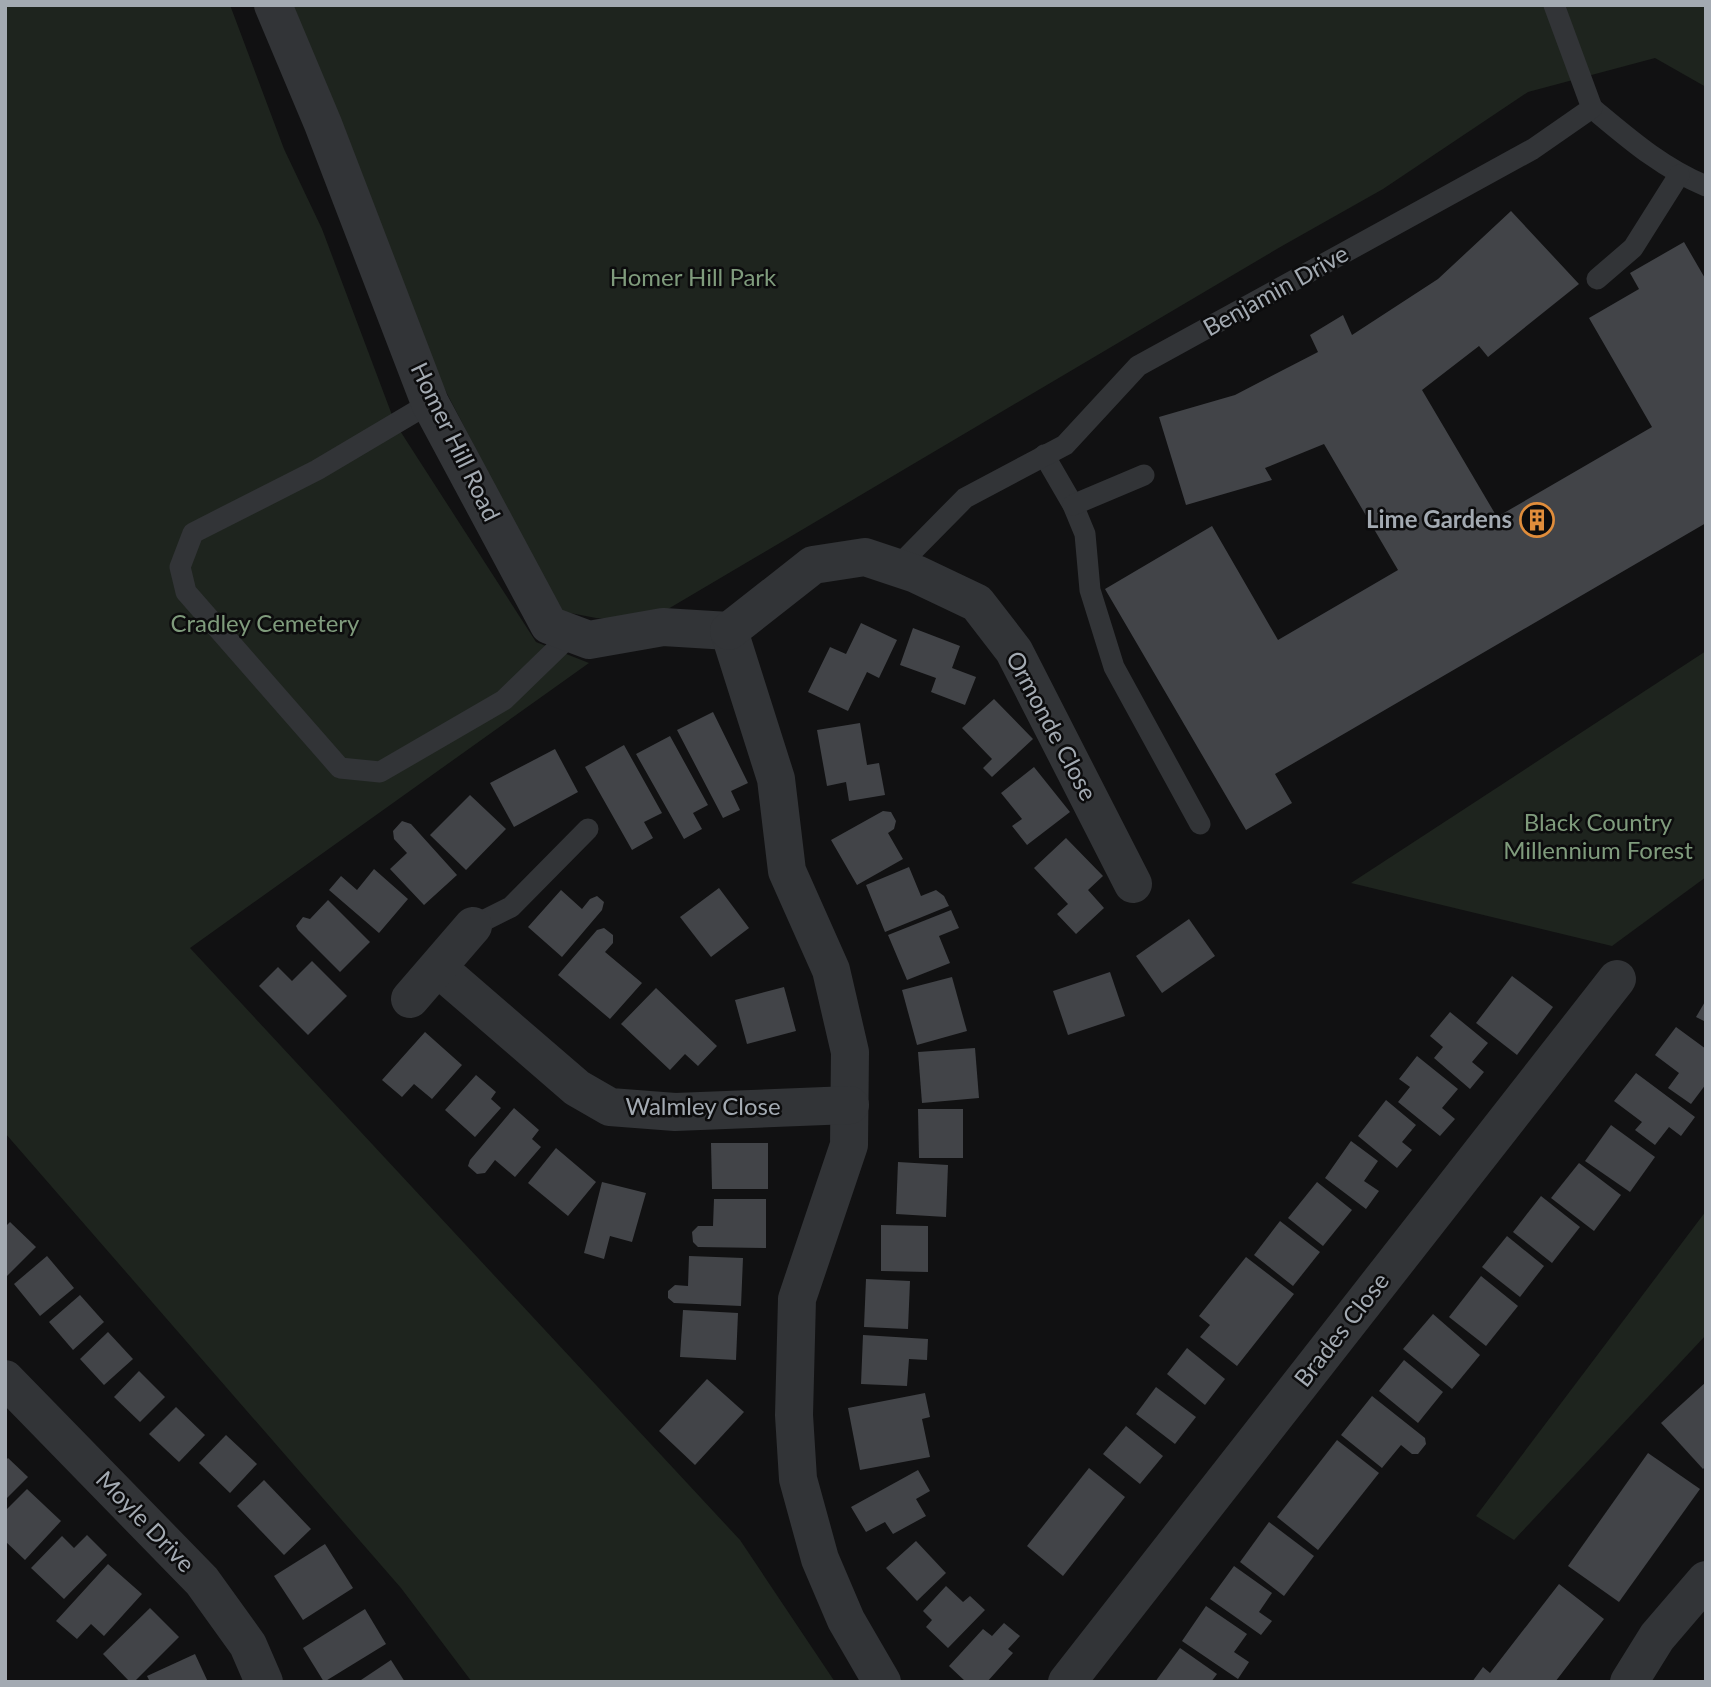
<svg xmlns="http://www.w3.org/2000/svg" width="1711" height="1687" font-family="Lato,sans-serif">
<rect width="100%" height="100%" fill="#111112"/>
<g fill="#1e241e">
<path d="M5,5H230L284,149L322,229L395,423L536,642L589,663L190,948L740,1540L835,1682H472L401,1588L5,1133Z"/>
<path d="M293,5H1706V87L1655,58L1528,92L1383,189L1282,246L646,622L596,618L560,611L442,384Z"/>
<path d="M1706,651V877L1612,946L1351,883Z"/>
<path d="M1706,1211V1335L1514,1540L1476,1516Z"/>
</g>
<g fill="#424448">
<path d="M1511,211L1579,284L1488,357L1479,346L1422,390L1497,517L1652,427L1589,318L1639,289L1630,273L1684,242L1706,280V523L1275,774L1292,803L1246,830L1105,589L1212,526L1278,640L1398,570L1324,444L1265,468L1272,480L1186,505L1159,417L1235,395L1318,352L1310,335L1343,315L1352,335L1438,279Z"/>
<path d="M861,623L897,640L879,678L867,672L848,711L808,692L830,647L846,654Z"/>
<path d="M913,628L960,646L952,668L976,677L965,705L931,692L936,678L900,665Z"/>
<path d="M994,699L1033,739L992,777L983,768L992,759L962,728Z"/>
<path d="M713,712L748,783L731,791L740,810L723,818L677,730Z"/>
<path d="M860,723L867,765L879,763L885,795L849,801L846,782L827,786L817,730Z"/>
<path d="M670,736L708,805L693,813L702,829L684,839L636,754Z"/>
<path d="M624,745L662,813L644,822L653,838L632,850L585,767Z"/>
<path d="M555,749L578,792L514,827L490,783Z"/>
<path d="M1034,767L1070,812L1027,845L1012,826L1022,819L1001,793Z"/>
<path d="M470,795L506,829L466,870L430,835Z"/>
<path d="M883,811L891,812L896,821L894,829L888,833L903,859L857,885L831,840Z"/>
<path d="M402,821L411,824L457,875L424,905L390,869L407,853L394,839L393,831Z"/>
<path d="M1066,838L1103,876L1088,890L1104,908L1076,934L1057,914L1068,904L1034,868Z"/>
<path d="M909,867L921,896L936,890L944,896L949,906L885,932L866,885Z"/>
<path d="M374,869L408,899L379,933L329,890L341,876L357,890Z"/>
<path d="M719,888L749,928L711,957L680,917Z"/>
<path d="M561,890L582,909L590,899L597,896L604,902L602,910L562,957L528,927Z"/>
<path d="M328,900L370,942L340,972L298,930L296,926L303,917L310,919Z"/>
<path d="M951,910L959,928L939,936L950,963L907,980L888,935Z"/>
<path d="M1189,919L1215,956L1162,993L1136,956Z"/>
<path d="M604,928L613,935V943L605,952L642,983L610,1019L558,975L597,930Z"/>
<path d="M312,961L347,996L308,1035L259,986L278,967L292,981Z"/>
<path d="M1110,972L1125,1016L1068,1035L1053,991Z"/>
<path d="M1512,976L1553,1007L1517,1055L1476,1023Z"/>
<path d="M952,977L967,1031L917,1045L902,990Z"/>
<path d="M784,987L796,1031L747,1044L735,1000Z"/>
<path d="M656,988L717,1046L698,1066L685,1054L670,1070L621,1024Z"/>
<path d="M1706,1000V1022L1696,1017Z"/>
<path d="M1450,1012L1488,1043L1472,1062L1484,1072L1470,1089L1434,1058L1443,1047L1430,1036Z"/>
<path d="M1676,1027L1706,1049V1084L1691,1104L1668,1088L1679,1073L1655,1055Z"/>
<path d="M425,1032L462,1065L432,1099L414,1084L402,1097L382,1080Z"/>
<path d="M975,1048L979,1098L922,1103L918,1052Z"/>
<path d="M1417,1056L1458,1089L1442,1108L1455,1119L1440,1136L1398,1102L1410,1087L1399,1079Z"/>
<path d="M1636,1073L1695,1117L1681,1136L1669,1127L1655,1145L1635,1130L1642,1122L1614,1101Z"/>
<path d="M476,1075L496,1092L491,1099L501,1108L475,1137L445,1110Z"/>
<path d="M1386,1100L1416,1125L1402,1142L1412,1150L1397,1168L1358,1136Z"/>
<path d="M514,1108L539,1130L532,1139L541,1147L515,1177L495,1160L485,1173L477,1174L468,1166L470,1160Z"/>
<path d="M918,1109H963V1158H919Z"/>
<path d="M1611,1125L1655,1157L1630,1192L1585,1161Z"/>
<path d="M1351,1141L1378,1161L1364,1181L1379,1191L1366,1209L1325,1178Z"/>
<path d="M711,1143H768V1189H712Z"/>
<path d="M556,1148L596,1182L568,1216L528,1183Z"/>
<path d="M898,1162L948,1165L946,1217L896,1214Z"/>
<path d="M1579,1163L1621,1195L1594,1231L1551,1198Z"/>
<path d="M602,1182L646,1193L632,1242L610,1236L604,1259L584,1253Z"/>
<path d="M1317,1182L1352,1210L1323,1246L1288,1218Z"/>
<path d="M1541,1196L1580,1227L1552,1263L1513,1232Z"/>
<path d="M714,1199H766V1248L698,1247L693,1242L692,1232L698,1226H713Z"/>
<path d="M1280,1221L1320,1252L1293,1286L1254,1255Z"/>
<path d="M10,1222L36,1247L5,1278V1227Z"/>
<path d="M881,1225L928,1226V1272L881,1271Z"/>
<path d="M1507,1236L1544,1266L1520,1297L1482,1267Z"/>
<path d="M47,1256L74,1288L40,1316L14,1284Z"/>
<path d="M689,1256L743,1258L741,1306L674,1303L668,1298V1291L675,1285L688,1286Z"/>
<path d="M1246,1257L1294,1294L1237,1366L1200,1337L1210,1325L1199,1316Z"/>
<path d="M1481,1276L1518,1306L1486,1346L1449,1317Z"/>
<path d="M866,1279L910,1281L908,1329L864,1327Z"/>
<path d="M80,1295L104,1322L73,1350L49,1322Z"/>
<path d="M683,1310L738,1313L736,1360L680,1357Z"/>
<path d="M1433,1314L1480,1355L1452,1389L1403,1349Z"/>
<path d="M108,1332L133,1359L104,1385L80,1359Z"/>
<path d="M863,1335L928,1339L927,1360L909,1359L907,1386L861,1384Z"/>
<path d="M1187,1348L1225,1379L1205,1405L1167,1374Z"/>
<path d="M1404,1360L1443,1392L1418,1423L1379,1391Z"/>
<path d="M139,1371L165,1397L140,1422L114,1397Z"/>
<path d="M707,1379L744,1412L695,1465L659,1431Z"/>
<path d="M1706,1382V1466L1703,1469L1661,1423Z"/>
<path d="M1156,1387L1196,1417L1175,1444L1136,1414Z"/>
<path d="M925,1393L930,1417L922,1419L930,1457L860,1470L848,1408Z"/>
<path d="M1372,1396L1425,1438L1426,1444L1418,1454H1412L1401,1445L1382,1468L1341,1435Z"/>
<path d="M176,1407L205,1435L179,1462L149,1434Z"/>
<path d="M1126,1426L1163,1456L1140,1484L1103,1454Z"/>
<path d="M226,1435L257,1464L230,1493L199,1463Z"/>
<path d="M1337,1440L1379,1473L1318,1550L1277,1517Z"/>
<path d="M1648,1453L1700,1489L1619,1602L1568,1566Z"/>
<path d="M8,1458L28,1477L5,1500V1461Z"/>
<path d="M1089,1468L1125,1497L1063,1576L1027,1546Z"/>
<path d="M918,1470L930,1491L916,1499L926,1516L893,1534L885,1522L866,1532L851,1507Z"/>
<path d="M264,1480L311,1529L284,1555L237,1506Z"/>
<path d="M27,1489L61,1521L25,1560L5,1541V1511Z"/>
<path d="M1269,1522L1314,1556L1284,1596L1240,1562Z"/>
<path d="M87,1535L107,1555L64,1599L31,1568L62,1536L74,1548Z"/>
<path d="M916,1541L946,1573L917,1601L886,1568Z"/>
<path d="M325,1544L353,1588L303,1620L274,1576Z"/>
<path d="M108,1564L142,1594L104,1636L91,1624L77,1639L56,1621Z"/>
<path d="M1234,1566L1272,1593L1259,1612L1272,1621L1261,1635L1210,1599Z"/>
<path d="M1559,1584L1604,1619L1555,1682H1472L1483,1667L1490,1673Z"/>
<path d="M946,1586L963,1602L970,1596L985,1610L948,1648L926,1627L932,1620L923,1611Z"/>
<path d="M1206,1606L1247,1634L1234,1652L1249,1662L1238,1679L1182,1641Z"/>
<path d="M150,1608L179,1637L134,1682H130L103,1654Z"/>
<path d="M365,1609L386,1644L324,1682L303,1648Z"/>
<path d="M1004,1623L1020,1636L1008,1649L1013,1653L987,1682H966L949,1666L983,1629L992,1636Z"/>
<path d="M1180,1648L1217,1674L1211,1682H1155Z"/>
<path d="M195,1654L208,1682H150L147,1676Z"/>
<path d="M391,1660L405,1682H358Z"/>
</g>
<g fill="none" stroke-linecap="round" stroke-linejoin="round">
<g stroke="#323437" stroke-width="21">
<path d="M1592,108C1628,138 1662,168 1706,186"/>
<path d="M1597,279L1633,248L1679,175"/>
<path d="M430,403L317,470L193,533L180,567L186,592L340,768L380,772L504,700L572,634"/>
<path d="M1044,455L1073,505L1085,534L1090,590L1114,667L1200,824"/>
<path d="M1073,505L1144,475"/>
<path d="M897,567L965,498L1065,445L1138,366L1533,149L1592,108L1554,5"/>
<path d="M473,926L511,907L588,829"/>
</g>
<g stroke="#323437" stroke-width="38">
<path d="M273,5L323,124L430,403L549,625L589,640L663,627L729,631"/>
<path d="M729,631L776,779L787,871L831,970L850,1052L849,1145L797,1299L794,1415L798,1479L820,1559L846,1620L882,1682"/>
<path d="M729,631L813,565L865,557L916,574L977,603L1014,651L1133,884"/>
<path d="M438,968L577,1088L610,1107L675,1112L850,1105"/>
<path d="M410,999L473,926"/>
<path d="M5,1379L202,1581L248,1645L264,1682"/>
<path d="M1067,1682L1617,979"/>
<path d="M1629,1682L1657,1637L1706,1580"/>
</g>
</g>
<defs>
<g id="building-ring" transform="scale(1.75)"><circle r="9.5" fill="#0c0c0d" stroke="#e08d3b" stroke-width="1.5"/><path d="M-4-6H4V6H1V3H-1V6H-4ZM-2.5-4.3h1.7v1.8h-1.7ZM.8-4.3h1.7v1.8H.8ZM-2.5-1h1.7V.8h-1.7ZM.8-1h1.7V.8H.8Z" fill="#e08d3b"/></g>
</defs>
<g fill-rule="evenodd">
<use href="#building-ring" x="1537" y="520"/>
</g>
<g text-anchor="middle" stroke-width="5" stroke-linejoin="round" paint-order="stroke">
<g font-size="24" fill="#7f9b7c" stroke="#0c0c0d">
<text x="693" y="286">Homer Hill Park</text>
<text x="265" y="632">Cradley Cemetery</text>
<text x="1598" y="831">Black Country<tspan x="1598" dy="28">Millennium Forest</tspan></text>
</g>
<g font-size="24" fill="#a3aab2" stroke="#0c0c0d">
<text transform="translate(1276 291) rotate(-29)" y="8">Benjamin Drive</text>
<text transform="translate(455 442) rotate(64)" y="8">Homer Hill Road</text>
<text transform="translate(1051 726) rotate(62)" y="8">Ormonde Close</text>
<text x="703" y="1115">Walmley Close</text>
<text transform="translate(1342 1330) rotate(-52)" y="8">Brades Close</text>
<text transform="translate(145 1522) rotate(46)" y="8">Moyle Drive</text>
</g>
<g font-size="24" font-weight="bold" fill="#a3aab2" stroke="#0c0c0d" text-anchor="end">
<text x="1512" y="528">Lime Gardens</text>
</g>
</g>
<rect width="1711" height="1687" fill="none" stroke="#a3aab2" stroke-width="14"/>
</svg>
